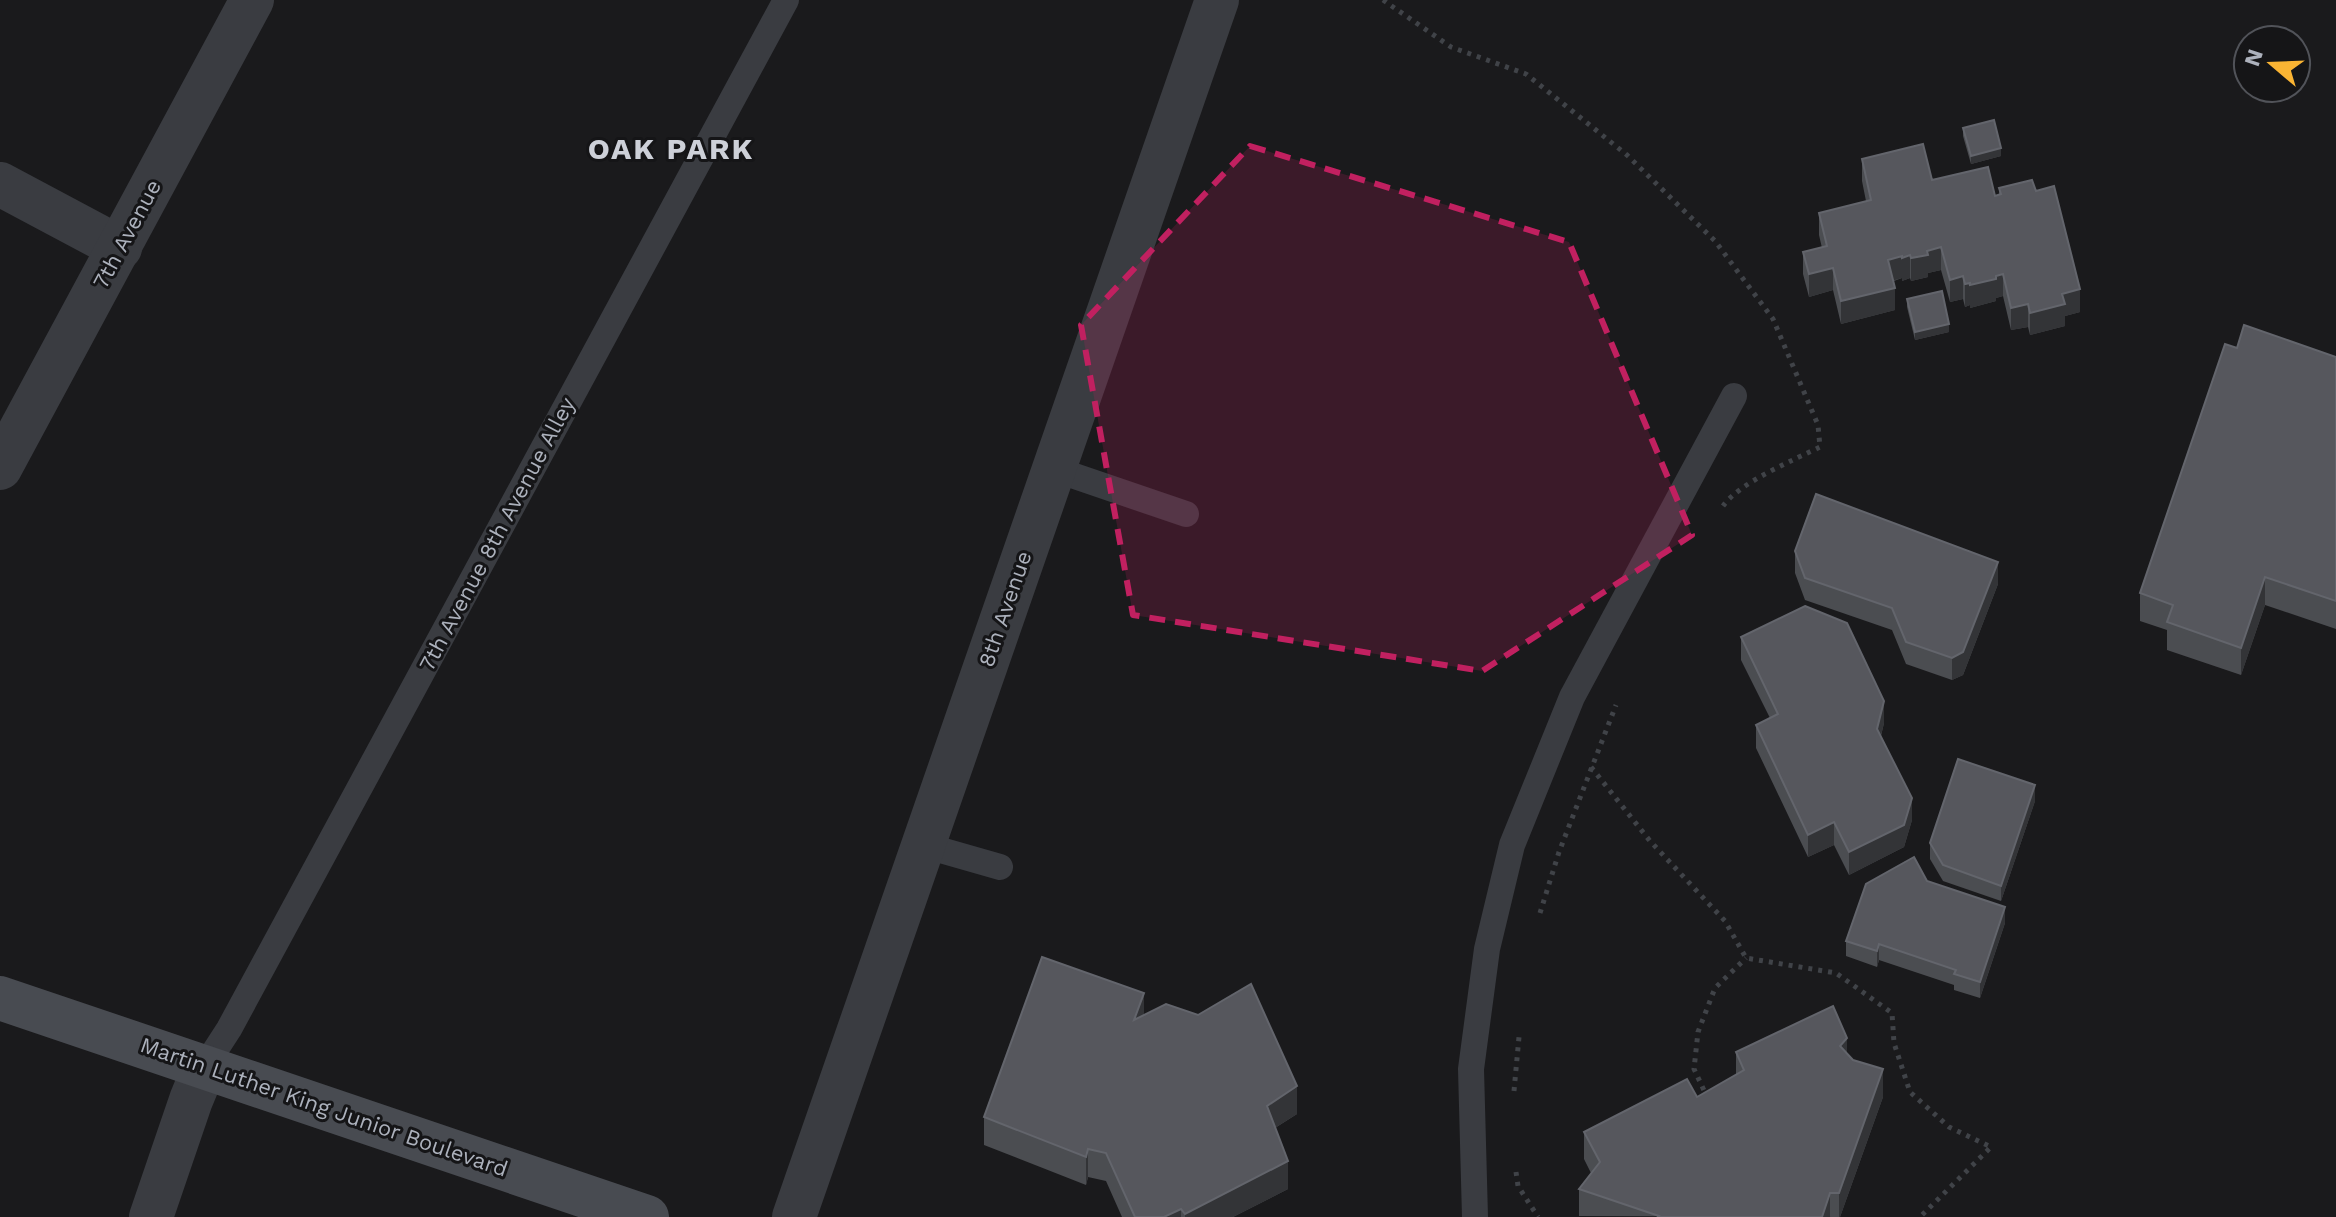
<svg xmlns="http://www.w3.org/2000/svg" width="2336" height="1217" font-family="'Work Sans',sans-serif">
  <style>
    .lines { fill: none; stroke-linecap: round; stroke-linejoin: round }
    .path { stroke: #404348; stroke-width: 5; stroke-dasharray: 4 6; stroke-linecap: butt }
    .lane { stroke: #3a3c41; stroke-width: 26 }
    .street { stroke: #3a3c41; stroke-width: 44 }
    .secondary { stroke: #484b51; stroke-width: 44 }
    .wall { fill: #4b4d51 }
    .shaded-wall { fill: #333437 }
    .building { fill: #56575d; stroke: #63656c; stroke-width: 2 }
    .marked { fill: #c12060; fill-opacity: 0.2; stroke: #c12060; stroke-width: 6; stroke-dasharray: 16 10; stroke-linejoin: round }
    .labels { text-anchor: middle; dominant-baseline: central; stroke-width: 6; stroke-linejoin: round; paint-order: stroke }
    .street-label { font-size: 22px; fill: #acb1bc; stroke: #151517 }
    .district-label { font-size: 30px; font-weight: bold; letter-spacing: 2px; fill: #cdd0d8; stroke: #151517 }
  </style>
  <rect width="100%" height="100%" fill="#1a1a1c"/>
  <g class="lines">
    <g class="path">
      <path d="M 1383,0 L 1451,47 L 1526,74 L 1627,155 L 1715,241 L 1773,319 L 1818,425 L 1820,447 C 1794,460 1740,482 1723,506"/>
      <path d="M 1591,767 L 1650,841 L 1725,921 L 1746,958 L 1836,973 L 1892,1013 L 1894,1043 L 1910,1092 L 1949,1127 L 1991,1147 L 1920,1217"/>
      <path d="M 1540,913 L 1559,852 L 1616,705"/>
      <path d="M 1514,1091 L 1519,1037"/>
      <path d="M 1708,1099 L 1694,1069 L 1698,1032 L 1715,988 L 1746,958"/>
      <path d="M 1516,1172 L 1518,1186 L 1538,1217"/>
    </g>
    <g class="lane">
      <path d="M 1054,469 L 1186,514"/>
      <path d="M 923,845 L 1000,867"/>
      <path d="M 205,1066 L 229,1029 L 786,0"/>
      <path d="M 1475,1217 L 1471,1069 L 1487,949 L 1512,845 L 1572,697 L 1734,396"/>
    </g>
    <g class="street">
      <path d="M 0,184 L 120,248"/>
      <path d="M 0,468 L 252,0"/>
      <path d="M 151,1217 L 191,1100 L 205,1066"/>
      <path d="M 794,1217 L 1217,0"/>
    </g>
    <path class="secondary" d="M 0,998 L 647,1217"/>
  </g>
  <g class="wall">
    <path d="M 1963,128 L 2001,156 L 1971,164 L 1963,136 Z"/>
    <path d="M 1862,159 L 1932,180 L 1995,196 L 1999,195 L 1999,188 L 2036,191 L 2080,312 L 2065,316 L 2065,326 L 2030,335 L 2028,327 L 2011,330 L 2003,296 L 1996,298 L 1996,301 L 1970,308 L 1970,305 L 1965,307 L 1963,299 L 1950,302 L 1941,270 L 1928,273 L 1928,277 L 1911,281 L 1910,278 L 1902,281 L 1902,278 L 1894,281 L 1895,310 L 1841,324 L 1833,290 L 1809,297 L 1803,274 L 1803,252 L 1822,248 L 1819,235 L 1819,213 L 1866,201 L 1862,181 Z"/>
    <path d="M 1907,299 L 1949,332 L 1915,340 L 1907,307 Z"/>
    <path d="M 2237,348 L 2336,357 L 2336,629 L 2265,605 L 2241,675 L 2167,650 L 2167,630 L 2140,621 L 2140,593 Z"/>
    <path d="M 1795,551 L 1998,584 L 1963,675 L 1952,680 L 1906,664 L 1892,630 L 1805,600 L 1795,573 Z"/>
    <path d="M 1741,637 L 1884,723 L 1881,736 L 1912,820 L 1904,847 L 1849,875 L 1834,845 L 1808,857 L 1756,748 L 1756,725 L 1770,718 L 1741,660 Z"/>
    <path d="M 2035,801 L 2001,901 L 1943,881 L 1930,859 L 1930,843 Z"/>
    <path d="M 1927,881 L 2005,923 L 1980,998 L 1954,990 L 1954,985 L 1879,960 L 1877,967 L 1846,956 L 1846,941 Z"/>
    <path d="M 1144,1015 L 1198,1015 L 1297,1114 L 1275,1128 L 1288,1189 L 1233,1217 L 1122,1217 L 1106,1181 L 1088,1177 L 1086,1185 L 984,1145 L 984,1117 Z"/>
    <path d="M 1736,1052 L 1847,1054 L 1883,1097 L 1840,1217 L 1579,1216 L 1579,1189 L 1591,1173 L 1584,1159 L 1584,1132 L 1697,1097 L 1736,1075 Z"/>
  </g>
  <g class="shaded-wall">
    <path d="M 2001,148 L 2001,156 L 1971,164 L 1971,156 Z"/>
    <path d="M 1941,247 L 1941,270 L 1928,273 L 1928,277 L 1911,281 L 1911,258 L 1927,251 Z"/>
    <path d="M 1910,255 L 1910,278 L 1902,281 L 1902,258 Z"/>
    <path d="M 1902,256 L 1902,278 L 1888,282 L 1888,260 Z"/>
    <path d="M 1833,268 L 1833,290 L 1809,297 L 1809,274 Z"/>
    <path d="M 2003,274 L 2003,296 L 1996,298 L 1996,301 L 1970,308 L 1970,285 Z"/>
    <path d="M 1963,276 L 1963,299 L 1950,302 L 1950,280 Z"/>
    <path d="M 1970,283 L 1970,305 L 1965,307 L 1965,284 Z"/>
    <path d="M 1895,288 L 1895,310 L 1841,324 L 1841,301 Z"/>
    <path d="M 2080,289 L 2080,312 L 2065,316 L 2065,326 L 2030,335 L 2030,313 L 2062,294 Z"/>
    <path d="M 2028,304 L 2028,327 L 2011,330 L 2011,308 Z"/>
    <path d="M 1949,324 L 1949,332 L 1915,340 L 1915,332 Z"/>
    <path d="M 1998,562 L 1998,584 L 1963,675 L 1952,680 L 1952,658 Z"/>
    <path d="M 2265,577 L 2265,605 L 2241,675 L 2241,648 Z"/>
    <path d="M 1884,701 L 1884,723 L 1877,751 L 1877,729 Z"/>
    <path d="M 2035,785 L 2035,801 L 2001,901 L 2001,886 Z"/>
    <path d="M 1912,798 L 1912,820 L 1904,847 L 1849,875 L 1849,852 Z"/>
    <path d="M 1834,822 L 1834,845 L 1808,857 L 1808,835 Z"/>
    <path d="M 2005,907 L 2005,923 L 1980,998 L 1980,982 Z"/>
    <path d="M 1879,944 L 1879,960 L 1877,967 L 1877,951 Z"/>
    <path d="M 1144,993 L 1144,1020 L 1134,1020 Z"/>
    <path d="M 1847,1038 L 1847,1066 L 1840,1046 Z"/>
    <path d="M 1883,1069 L 1883,1097 L 1840,1217 L 1839,1217 L 1839,1193 Z"/>
    <path d="M 1297,1086 L 1297,1114 L 1267,1133 L 1267,1106 Z"/>
    <path d="M 1088,1149 L 1088,1177 L 1086,1185 L 1086,1157 Z"/>
    <path d="M 1288,1161 L 1288,1189 L 1233,1217 L 1185,1217 L 1185,1214 Z"/>
    <path d="M 1830,1193 L 1830,1217 L 1822,1217 Z"/>
    <path d="M 1181,1209 L 1181,1217 L 1164,1217 Z"/>
  </g>
  <g class="building">
    <path d="M 1994,120 L 2001,148 L 1971,156 L 1963,128 Z"/>
    <path d="M 1923,144 L 1932,180 L 1988,167 L 1995,196 L 2001,194 L 1999,188 L 2032,180 L 2036,191 L 2054,186 L 2080,289 L 2062,294 L 2065,304 L 2030,313 L 2028,304 L 2011,308 L 2003,274 L 1996,276 L 1996,279 L 1970,285 L 1970,283 L 1965,284 L 1963,276 L 1950,280 L 1941,247 L 1927,251 L 1928,255 L 1911,258 L 1910,255 L 1902,258 L 1902,256 L 1888,260 L 1895,288 L 1841,301 L 1833,268 L 1809,274 L 1803,252 L 1827,246 L 1819,213 L 1871,200 L 1862,159 Z"/>
    <path d="M 1942,291 L 1949,324 L 1915,332 L 1907,299 Z"/>
    <path d="M 2244,325 L 2336,357 L 2336,601 L 2265,577 L 2241,648 L 2167,622 L 2173,605 L 2140,593 L 2225,344 L 2237,348 Z"/>
    <path d="M 1816,494 L 1998,562 L 1963,652 L 1952,658 L 1906,642 L 1892,608 L 1805,578 L 1795,551 Z"/>
    <path d="M 1805,606 L 1847,623 L 1884,701 L 1877,729 L 1912,798 L 1904,825 L 1849,852 L 1834,822 L 1808,835 L 1756,725 L 1778,714 L 1741,637 Z"/>
    <path d="M 1958,759 L 2035,785 L 2001,886 L 1943,865 L 1930,843 Z"/>
    <path d="M 1914,857 L 1927,881 L 2005,907 L 1980,982 L 1954,974 L 1956,970 L 1879,944 L 1877,951 L 1846,941 L 1866,884 Z"/>
    <path d="M 1042,957 L 1144,993 L 1134,1020 L 1166,1004 L 1198,1015 L 1251,984 L 1297,1086 L 1267,1106 L 1288,1161 L 1185,1214 L 1181,1209 L 1164,1217 L 1135,1217 L 1106,1153 L 1088,1149 L 1086,1157 L 984,1117 Z"/>
    <path d="M 1833,1006 L 1847,1038 L 1840,1046 L 1853,1060 L 1883,1069 L 1839,1193 L 1830,1193 L 1822,1217 L 1658,1217 L 1659,1216 L 1579,1189 L 1600,1162 L 1584,1132 L 1687,1079 L 1697,1097 L 1744,1070 L 1736,1052 Z"/>
  </g>
  <path class="marked" d="M 1250,146 L 1569,242 L 1692,535 L 1482,671 L 1133,615 L 1081,325 Z"/>
  <g class="labels">
    <g class="street-label">
      <text transform="translate(127 234) rotate(-62)">7th Avenue</text>
      <text transform="translate(497 534) rotate(-62)">7th Avenue 8th Avenue Alley</text>
      <text transform="translate(1005 609) rotate(-71)">8th Avenue</text>
      <text transform="translate(324 1107) rotate(19)">Martin Luther King Junior Boulevard</text>
    </g>
    <g class="district-label">
      <text x="671" y="148">OAK PARK</text>
    </g>
  </g>
  <g transform="translate(2272 64) rotate(289)"><circle r="38" fill="#151517" stroke="#515359" stroke-width="2"/>
  <path d="M0-6L14 30L0 20L-14 30Z" fill="#fab433"/>
  <text y="-12" font-size="22" font-weight="bold" text-anchor="middle" fill="#acb1bc">N</text>
  </g>
</svg>
